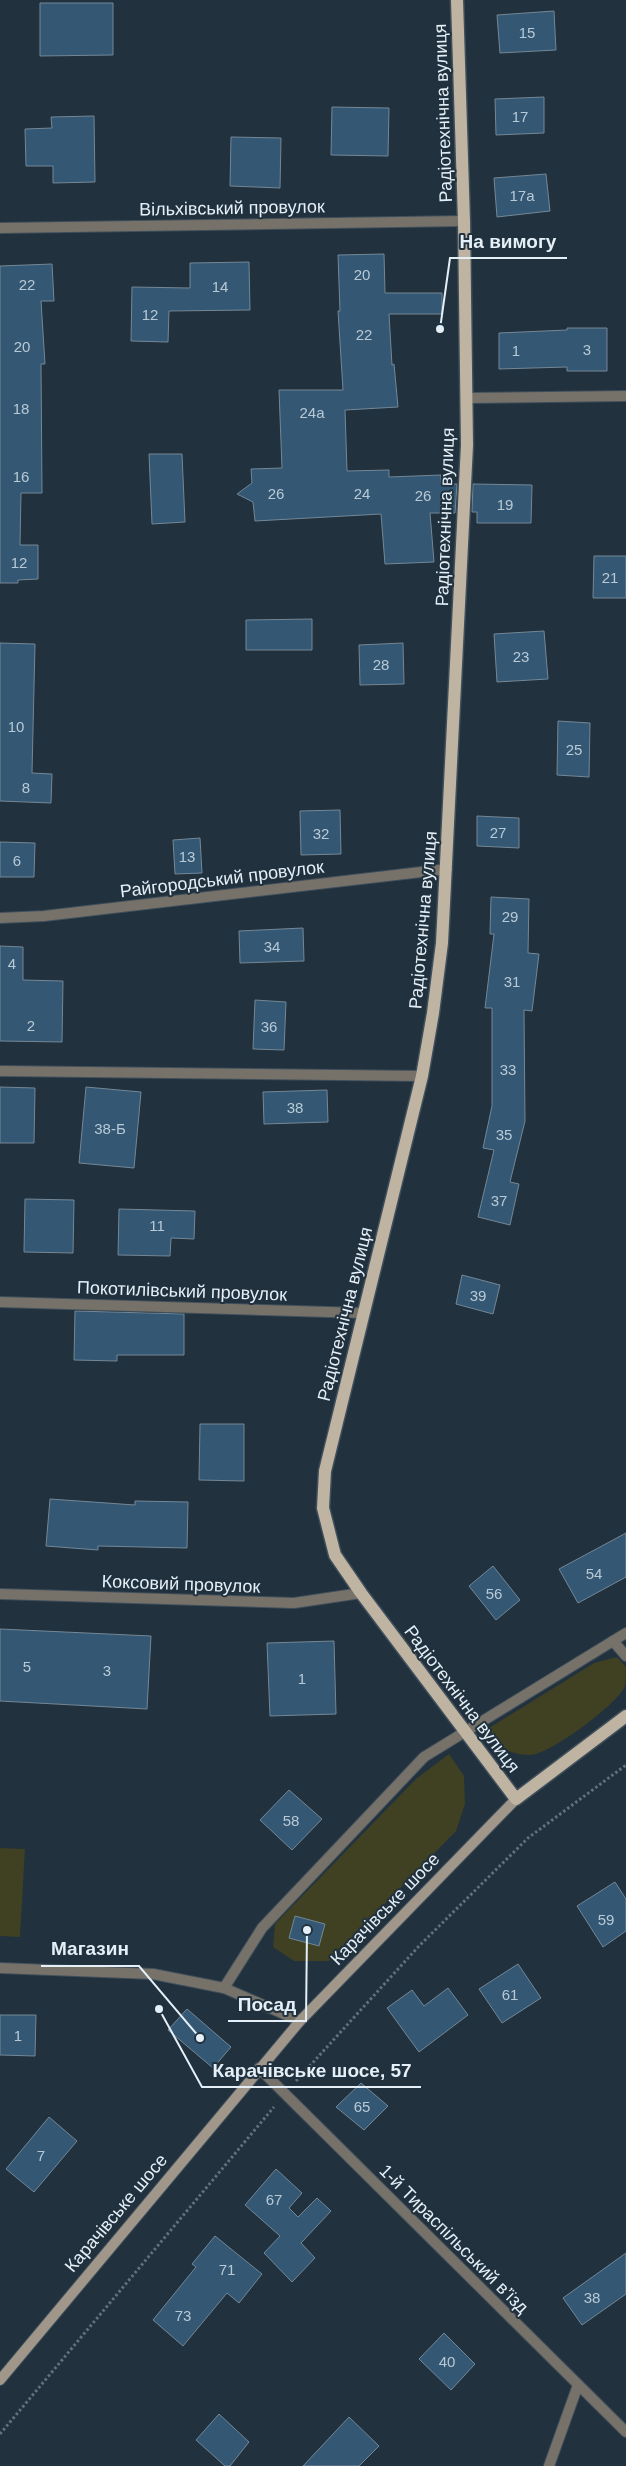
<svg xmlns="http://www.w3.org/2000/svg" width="626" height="2466" font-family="Helvetica,sans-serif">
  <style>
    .green { fill: #3f4122 }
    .building { fill: #345874; stroke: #748796 }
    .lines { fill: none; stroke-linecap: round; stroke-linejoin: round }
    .lane-casing { stroke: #404f5c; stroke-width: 12 }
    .street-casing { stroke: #404f5c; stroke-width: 12 }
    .secondary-casing { stroke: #404f5c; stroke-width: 12 }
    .primary-casing { stroke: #404f5c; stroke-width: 15 }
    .path { stroke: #63717d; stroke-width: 3; stroke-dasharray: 2.5 2.5; stroke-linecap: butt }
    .lane { stroke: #777269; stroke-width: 10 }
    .street { stroke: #777269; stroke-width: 10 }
    .secondary { stroke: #a0978a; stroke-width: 10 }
    .primary { stroke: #bfb4a2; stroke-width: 12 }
    .labels { text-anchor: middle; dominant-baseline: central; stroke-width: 4; stroke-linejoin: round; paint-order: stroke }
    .number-label { font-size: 15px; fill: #b8c9d6 }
    .street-label { font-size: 18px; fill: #e4eff7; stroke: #21313e }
    .leader { fill: none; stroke: #e4eff7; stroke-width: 2 }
    .callout-dot { fill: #e4eff7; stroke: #21313e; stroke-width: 2 }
    .callout-label { font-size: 19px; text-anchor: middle; font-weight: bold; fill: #e4eff7; stroke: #21313e; stroke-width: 4; stroke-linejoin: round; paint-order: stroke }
  </style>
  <rect width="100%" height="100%" fill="#21313e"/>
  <g class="green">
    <path d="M 617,1657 L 626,1667 C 626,1673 626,1681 625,1686 C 618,1704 549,1755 530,1755 C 508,1755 498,1745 484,1731 L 594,1663 Z"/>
    <path d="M 449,1754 L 464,1776 L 465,1804 L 456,1831 L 329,1961 L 294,1961 L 273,1947 L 275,1924 L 416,1779 Z"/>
    <path d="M 0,1848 L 25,1849 L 20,1937 L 0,1936 Z"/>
  </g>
  <g class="building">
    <path d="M 40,3 L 113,3 L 113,55 L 40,56 Z"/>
    <path d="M 554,11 L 556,50 L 500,53 L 497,15 Z"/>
    <path d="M 544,97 L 544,133 L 496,135 L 495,99 Z"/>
    <path d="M 332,107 L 389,108 L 388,156 L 331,155 Z"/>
    <path d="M 94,116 L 95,182 L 53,183 L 53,166 L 26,166 L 25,129 L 52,128 L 51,117 Z"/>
    <path d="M 231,137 L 281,138 L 280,188 L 230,186 Z"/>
    <path d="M 546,174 L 550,211 L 497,217 L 494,178 Z"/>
    <path d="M 384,254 L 385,293 L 442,293 L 442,314 L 389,314 L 392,365 L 394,364 L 398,407 L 345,410 L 347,471 L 389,470 L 389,477 L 441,475 L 441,484 L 457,484 L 455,513 L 430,513 L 434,562 L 385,564 L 381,514 L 255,521 L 253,502 L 237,494 L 252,483 L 251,469 L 282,468 L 279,390 L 343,390 L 338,311 L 340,311 L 338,255 Z"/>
    <path d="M 249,262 L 250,310 L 169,311 L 168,342 L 131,341 L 132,287 L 190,288 L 190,263 Z"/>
    <path d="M 52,264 L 54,301 L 41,301 L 45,364 L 41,364 L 42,493 L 21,493 L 20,545 L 38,545 L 38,579 L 18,580 L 18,583 L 0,583 L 0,266 Z"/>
    <path d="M 567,328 L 607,328 L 607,371 L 567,371 L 567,367 L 499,369 L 499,333 L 567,330 Z"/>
    <path d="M 149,454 L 182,454 L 185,522 L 152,524 Z"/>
    <path d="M 473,484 L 532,485 L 531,523 L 477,523 L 477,512 L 472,512 Z"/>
    <path d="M 594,556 L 626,556 L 626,598 L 593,598 Z"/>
    <path d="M 312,619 L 312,650 L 246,650 L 246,620 Z"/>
    <path d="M 544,631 L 548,679 L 497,682 L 494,634 Z"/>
    <path d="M 0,643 L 35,644 L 32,773 L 52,774 L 51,803 L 0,801 Z"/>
    <path d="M 403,643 L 404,684 L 360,685 L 359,645 Z"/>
    <path d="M 558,721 L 590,723 L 589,777 L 557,775 Z"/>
    <path d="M 340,810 L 341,854 L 301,855 L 300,811 Z"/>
    <path d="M 477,816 L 519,818 L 519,848 L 477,846 Z"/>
    <path d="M 200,838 L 202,873 L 175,874 L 173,840 Z"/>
    <path d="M 0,842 L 35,843 L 34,877 L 0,877 Z"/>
    <path d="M 491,897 L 529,899 L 528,953 L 539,954 L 532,1011 L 524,1010 L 525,1121 L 510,1182 L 519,1184 L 510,1225 L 478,1217 L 494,1150 L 483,1148 L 492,1106 L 492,1008 L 485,1008 L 494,934 L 490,934 Z"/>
    <path d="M 303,928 L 304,961 L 240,963 L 239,931 Z"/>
    <path d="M 0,946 L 23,947 L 23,980 L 63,981 L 62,1042 L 0,1041 Z"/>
    <path d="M 255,1000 L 286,1002 L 284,1050 L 253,1049 Z"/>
    <path d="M 0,1087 L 35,1088 L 34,1143 L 0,1143 Z"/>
    <path d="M 86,1087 L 141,1092 L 134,1168 L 79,1163 Z"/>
    <path d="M 327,1090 L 328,1122 L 264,1124 L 263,1092 Z"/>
    <path d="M 25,1199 L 74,1200 L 73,1253 L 24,1252 Z"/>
    <path d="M 119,1209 L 195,1211 L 194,1239 L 171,1238 L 170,1256 L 118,1255 Z"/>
    <path d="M 462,1275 L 500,1285 L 493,1314 L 456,1304 Z"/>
    <path d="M 75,1311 L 184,1314 L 184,1355 L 117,1355 L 117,1361 L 74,1360 Z"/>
    <path d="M 200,1424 L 244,1424 L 244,1481 L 199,1480 Z"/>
    <path d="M 50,1499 L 135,1505 L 135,1501 L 188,1502 L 187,1548 L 98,1546 L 98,1550 L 46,1546 Z"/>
    <path d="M 626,1533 L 626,1577 L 578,1603 L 559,1569 Z"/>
    <path d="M 493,1566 L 520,1600 L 496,1620 L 469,1586 Z"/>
    <path d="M 0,1629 L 151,1636 L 147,1709 L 0,1701 Z"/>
    <path d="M 334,1641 L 336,1714 L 270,1716 L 267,1643 Z"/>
    <path d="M 289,1790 L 322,1819 L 292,1850 L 260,1820 Z"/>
    <path d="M 615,1882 L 626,1899 L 626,1931 L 603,1947 L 577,1906 Z"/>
    <path d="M 295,1916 L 325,1924 L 319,1946 L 289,1938 Z"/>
    <path d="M 518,1964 L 541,1998 L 502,2023 L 479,1989 Z"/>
    <path d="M 448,1988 L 468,2015 L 419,2052 L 387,2008 L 412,1990 L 424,2006 Z"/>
    <path d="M 187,2009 L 231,2047 L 213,2068 L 168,2030 Z"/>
    <path d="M 0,2015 L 36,2015 L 35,2056 L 0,2055 Z"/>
    <path d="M 361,2083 L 388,2106 L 364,2130 L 336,2107 Z"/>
    <path d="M 49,2117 L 77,2141 L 34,2192 L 6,2169 Z"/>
    <path d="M 276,2169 L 302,2193 L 289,2208 L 298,2217 L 317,2198 L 331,2211 L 301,2243 L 315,2258 L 292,2282 L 264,2253 L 280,2236 L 245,2205 Z"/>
    <path d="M 215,2236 L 262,2274 L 239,2303 L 227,2293 L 183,2346 L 153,2320 L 196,2267 L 192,2264 Z"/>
    <path d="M 626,2253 L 626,2294 L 582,2325 L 563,2298 Z"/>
    <path d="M 444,2333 L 475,2364 L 451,2390 L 419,2359 Z"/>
    <path d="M 219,2414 L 249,2442 L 230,2466 L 225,2466 L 196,2440 Z"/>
    <path d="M 349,2417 L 379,2446 L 359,2466 L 303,2466 Z"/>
  </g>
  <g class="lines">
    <g class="lane-casing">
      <g id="lane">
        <path d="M 613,1641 L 626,1656"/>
        <path d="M 224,1988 L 262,1928 L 424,1757 L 626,1633"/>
      </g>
    </g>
    <g class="street-casing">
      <g id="street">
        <path d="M 0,228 L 464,221"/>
        <path d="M 466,398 L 626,396"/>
        <path d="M 0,918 L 44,916 L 447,869"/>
        <path d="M 0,1071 L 422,1076"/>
        <path d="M 0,1302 L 362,1313"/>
        <path d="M 0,1594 L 294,1603 L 361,1593"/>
        <path d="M 0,1968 L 153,1974 L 224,1988 L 300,2021"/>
        <path d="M 259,2068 L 626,2432"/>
        <path d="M 549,2466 L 578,2385"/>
      </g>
    </g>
    <g class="secondary-casing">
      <path id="secondary" d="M 0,2380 L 300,2021 L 516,1799"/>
    </g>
    <g class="primary-casing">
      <path id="primary" d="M 457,0 L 464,221 L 467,445 L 442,943 L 433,1013 L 422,1076 L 325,1471 L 323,1508 L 335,1555 L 361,1593 L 516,1799 L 626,1716"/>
    </g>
    <g class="path">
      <path d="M 296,2081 L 419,1946 L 528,1838 L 626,1765"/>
      <path d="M 0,2434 L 274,2107"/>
    </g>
    <use href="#lane" class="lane"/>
    <use href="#street" class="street"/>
    <use href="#secondary" class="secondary"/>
    <use href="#primary" class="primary"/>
  </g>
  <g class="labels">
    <g class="number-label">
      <text x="527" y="32">15</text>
      <text x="520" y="116">17</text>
      <text x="522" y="195">17а</text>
      <text x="362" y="274">20</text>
      <text x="27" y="284">22</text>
      <text x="220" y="286">14</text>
      <text x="150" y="314">12</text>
      <text x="364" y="334">22</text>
      <text x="22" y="346">20</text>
      <text x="587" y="349">3</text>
      <text x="516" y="350">1</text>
      <text x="21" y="408">18</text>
      <text x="312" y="412">24а</text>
      <text x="21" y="476">16</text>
      <text x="276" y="493">26</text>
      <text x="362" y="493">24</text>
      <text x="423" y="495">26</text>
      <text x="505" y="504">19</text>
      <text x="19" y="562">12</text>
      <text x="610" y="577">21</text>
      <text x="521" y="656">23</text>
      <text x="381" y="664">28</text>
      <text x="16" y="726">10</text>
      <text x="574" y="749">25</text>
      <text x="26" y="787">8</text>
      <text x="498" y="832">27</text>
      <text x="321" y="833">32</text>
      <text x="187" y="856">13</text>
      <text x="17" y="860">6</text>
      <text x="510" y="916">29</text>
      <text x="272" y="946">34</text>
      <text x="12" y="963">4</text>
      <text x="512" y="981">31</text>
      <text x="31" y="1025">2</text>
      <text x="269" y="1026">36</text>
      <text x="508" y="1069">33</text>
      <text x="295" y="1107">38</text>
      <text x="110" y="1128">38-Б</text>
      <text x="504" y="1134">35</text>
      <text x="499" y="1200">37</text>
      <text x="157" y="1225">11</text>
      <text x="478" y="1295">39</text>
      <text x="594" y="1573">54</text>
      <text x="494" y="1593">56</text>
      <text x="27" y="1666">5</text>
      <text x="107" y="1670">3</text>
      <text x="302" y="1678">1</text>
      <text x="291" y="1820">58</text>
      <text x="606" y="1919">59</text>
      <text x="510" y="1994">61</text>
      <text x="18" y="2035">1</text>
      <text x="362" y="2106">65</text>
      <text x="41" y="2155">7</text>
      <text x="274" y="2199">67</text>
      <text x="227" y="2269">71</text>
      <text x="592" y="2297">38</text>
      <text x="183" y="2315">73</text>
      <text x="447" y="2361">40</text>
    </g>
    <g class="street-label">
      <text transform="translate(443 113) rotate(-92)">Радіотехнічна вулиця</text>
      <text transform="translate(232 208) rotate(-1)">Вільхівський провулок</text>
      <text transform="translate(445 517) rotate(-88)">Радіотехнічна вулиця</text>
      <text transform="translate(222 879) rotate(-7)">Райгородський провулок</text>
      <text transform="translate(423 920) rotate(-85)">Радіотехнічна вулиця</text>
      <text transform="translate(182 1291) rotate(2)">Покотилівський провулок</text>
      <text transform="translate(345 1314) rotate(-76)">Радіотехнічна вулиця</text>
      <text transform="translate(181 1584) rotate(2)">Коксовий провулок</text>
      <text transform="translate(462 1699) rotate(53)">Радіотехнічна вулиця</text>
      <text transform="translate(385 1909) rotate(-46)">Карачівське шосе</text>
      <text transform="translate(116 2213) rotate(-50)">Карачівське шосе</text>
      <text transform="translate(454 2239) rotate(45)">1-й Тираспільський в’їзд</text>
    </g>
  </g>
  <path class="leader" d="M440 329L450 258H567M200 2038L139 1966H41M307 1930L306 2021H228M159 2009L202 2087H421"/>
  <g class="callout-dot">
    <circle cx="440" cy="329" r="5"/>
    <circle cx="200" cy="2038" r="5"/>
    <circle cx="307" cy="1930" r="5"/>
    <circle cx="159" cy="2009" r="5"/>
  </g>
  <g class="callout-label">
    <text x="508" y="248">На вимогу</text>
    <text x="90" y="1955">Магазин</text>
    <text x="267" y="2011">Посад</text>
    <text x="312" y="2077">Карачівське шосе, 57</text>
  </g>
</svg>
